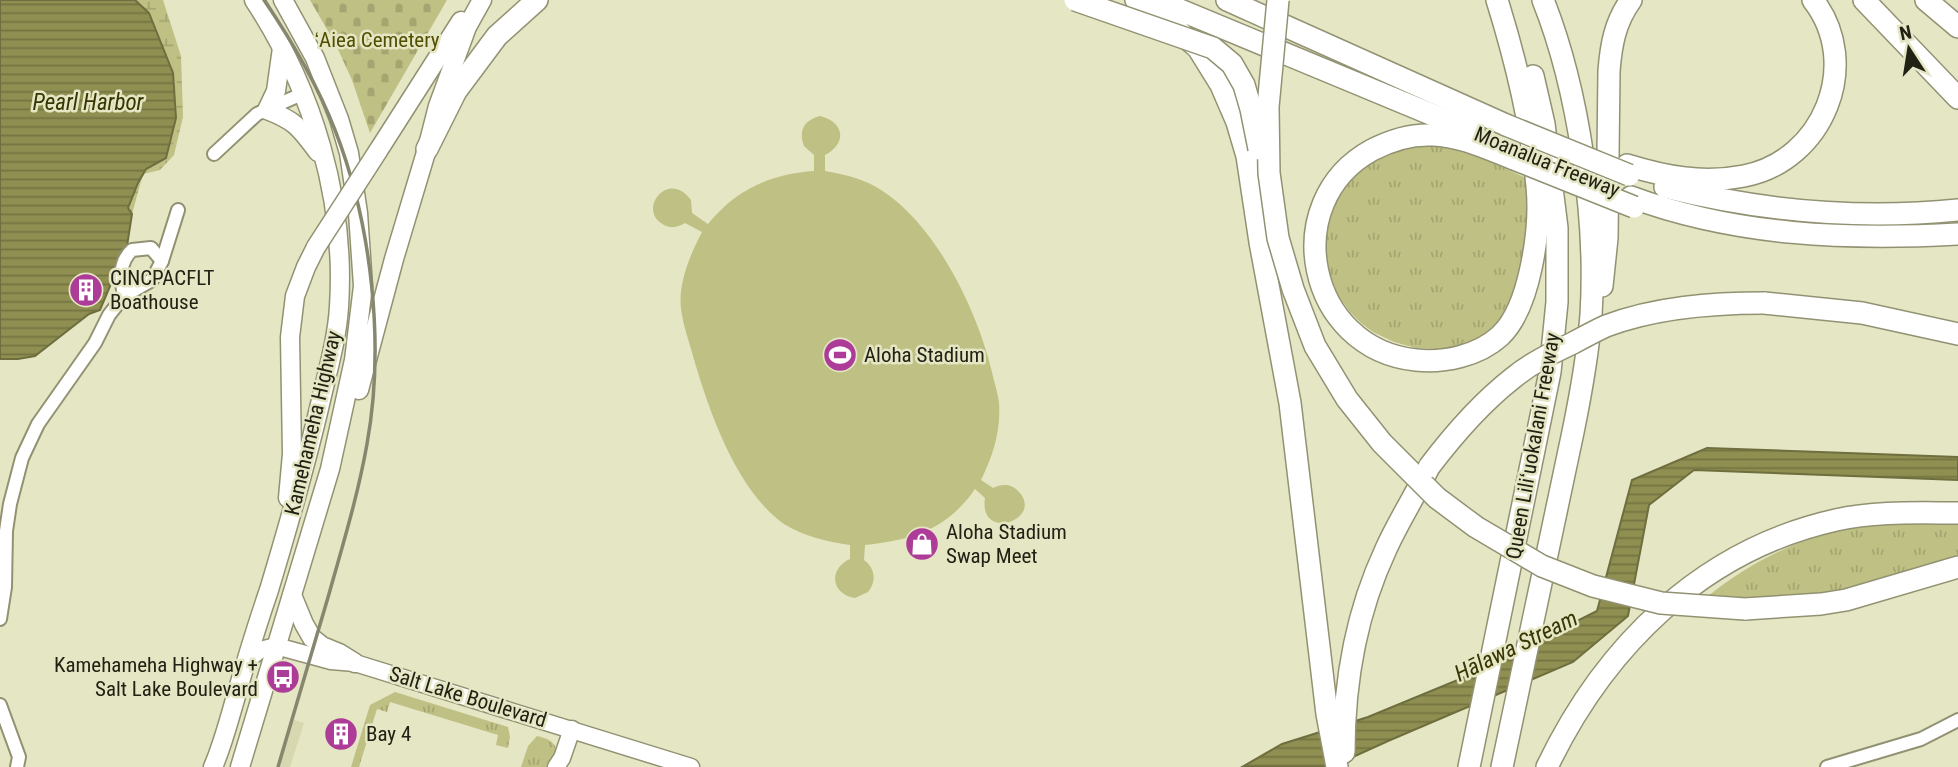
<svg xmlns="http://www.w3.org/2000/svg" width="1958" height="767" font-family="'Roboto Condensed',sans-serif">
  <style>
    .built { fill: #d7d8b0 }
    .grass { fill: url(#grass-tufts) }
    .wetland { fill: url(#wetland-marsh) }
    .cemetery { fill: url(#cemetery-stones) }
    .park { fill: #bfc083 }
    .water { fill: url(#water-rules); stroke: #6e6e3f; stroke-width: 2 }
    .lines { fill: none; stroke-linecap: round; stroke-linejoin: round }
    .minor-casing { stroke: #929273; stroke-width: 16 }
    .secondary-casing { stroke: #929273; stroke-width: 19 }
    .primary-casing { stroke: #929273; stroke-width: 21 }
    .motorway-casing { stroke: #929273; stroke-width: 24 }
    .minor { stroke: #fff; stroke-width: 12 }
    .secondary { stroke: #fff; stroke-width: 16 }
    .primary { stroke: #fff; stroke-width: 18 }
    .motorway { stroke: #fff; stroke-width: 21 }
    .rail { stroke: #878770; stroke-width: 3.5 }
    .primary-bridge-casing { stroke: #929273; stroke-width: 21; stroke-linecap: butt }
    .motorway-bridge-casing { stroke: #929273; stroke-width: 24; stroke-linecap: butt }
    .primary-bridge { stroke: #fff; stroke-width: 18 }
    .motorway-bridge { stroke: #fff; stroke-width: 21 }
    .labels { text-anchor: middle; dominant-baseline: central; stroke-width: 5; stroke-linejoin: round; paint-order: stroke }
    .park-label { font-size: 21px; fill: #514f00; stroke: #e5e6c4 }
    .street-label { font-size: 21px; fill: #212114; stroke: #e5e6c4 }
    .poi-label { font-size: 21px; fill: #212114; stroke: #e5e6c4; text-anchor: start }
    .water-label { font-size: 23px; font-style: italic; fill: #373602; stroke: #e5e6c4 }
  </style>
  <defs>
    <pattern id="grass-tufts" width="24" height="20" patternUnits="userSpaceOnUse" patternTransform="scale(1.75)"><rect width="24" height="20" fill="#bfc083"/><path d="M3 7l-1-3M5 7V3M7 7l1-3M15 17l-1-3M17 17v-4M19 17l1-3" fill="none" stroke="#a4a570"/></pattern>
    <pattern id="wetland-marsh" width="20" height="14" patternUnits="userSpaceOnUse" patternTransform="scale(1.75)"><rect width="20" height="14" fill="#bfc083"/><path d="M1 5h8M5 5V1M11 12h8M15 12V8" fill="none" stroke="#a4a570"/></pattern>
    <pattern id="cemetery-stones" width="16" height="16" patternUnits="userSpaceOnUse" patternTransform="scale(1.75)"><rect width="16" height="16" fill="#bfc083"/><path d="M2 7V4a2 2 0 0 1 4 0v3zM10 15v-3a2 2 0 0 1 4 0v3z" fill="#a4a570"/></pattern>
    <pattern id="water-rules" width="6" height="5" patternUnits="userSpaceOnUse" patternTransform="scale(1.75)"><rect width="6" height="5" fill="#8f8f51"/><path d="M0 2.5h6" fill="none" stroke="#747442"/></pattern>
  </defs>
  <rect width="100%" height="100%" fill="#e5e6c4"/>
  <path class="built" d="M 291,719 L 304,723 L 290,767 L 277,767 Z"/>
  <g class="grass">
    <path d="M 1419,144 C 1463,148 1495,163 1534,182 L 1534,250 L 1501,322 L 1481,338 L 1459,347 L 1437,349 L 1416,348 L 1394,342 L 1373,332 L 1361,323 L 1349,311 L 1338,295 L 1329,272 L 1326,256 L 1326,223 L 1342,184 L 1385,153 Z"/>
    <path d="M 1958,522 L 1958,558 L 1849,592 L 1767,601 L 1707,597 C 1758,555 1822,527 1888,523 C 1911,522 1935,522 1958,522 Z"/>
    <path d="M 395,692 L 508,727 L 510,737 L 508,748 L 496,745 L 498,735 L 390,702 L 387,712 L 377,709 L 359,767 L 351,767 L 370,705 Z"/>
    <path d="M 537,736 C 549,739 554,741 558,753 L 550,767 L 521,767 L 528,746 Z"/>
  </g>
  <path class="wetland" d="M 119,0 L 163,0 L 181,56 L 183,117 L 174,155 L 160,170 L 143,174 L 132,214 L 124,219 Z"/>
  <path class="cemetery" d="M 310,0 L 447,0 L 370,133 L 352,80 L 336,45 Z"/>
  <path class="park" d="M 820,116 C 845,122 847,144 825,155 L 825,171 C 842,174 861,178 876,187 C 934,220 977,309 992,372 C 994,382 998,393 999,403 C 1001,431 993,456 981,480 L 993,488 C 1001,484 1011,483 1018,491 C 1046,519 978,543 985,498 L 975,489 C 947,530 911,540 865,545 L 864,560 C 875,568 877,581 868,592 L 855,598 C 831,594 828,569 850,559 L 850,545 C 829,542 803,536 784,524 C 736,490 709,411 693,356 C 689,341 683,325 681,309 C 678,283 690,255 702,232 L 685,223 C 678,227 672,229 664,225 C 636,211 668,168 691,200 L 692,213 L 708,224 C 736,190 770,174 814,171 L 814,155 L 804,146 C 798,131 804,120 820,116 Z"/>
  <g class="water">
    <path d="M 0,0 L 135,0 L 149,13 L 173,73 L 176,118 L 166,158 L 146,169 L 138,183 L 128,208 L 132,214 L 127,246 L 100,310 L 89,314 L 35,356 L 18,359 L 0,359 Z"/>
    <path d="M 1707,448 L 1958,457 L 1958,480 L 1694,470 L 1649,505 L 1628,616 L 1573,662 L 1388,741 L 1331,767 L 1242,767 L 1282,744 L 1368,717 L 1465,677 L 1597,611 L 1632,480 Z"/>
  </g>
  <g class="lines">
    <g class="minor-casing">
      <g id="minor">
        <path d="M 214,154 L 257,114 L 304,93"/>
        <path d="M 124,296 C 121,279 118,263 132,250 L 151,248 L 162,261"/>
        <path d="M 0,619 L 5,587 L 6,531 L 10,504 L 22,458 L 38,424 L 95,343 L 109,315 L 124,296 L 152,280 L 162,261 L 178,210"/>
        <path d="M 0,705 L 19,757 L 17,767"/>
        <path d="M 1827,767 L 1921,739 L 1958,720"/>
      </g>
    </g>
    <g class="secondary-casing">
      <g id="secondary">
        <path d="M 246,661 L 260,650 L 276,646 L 331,661 L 355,663 L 691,767"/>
        <path d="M 556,767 L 562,758 L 572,729"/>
      </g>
    </g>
    <g class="primary-casing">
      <g id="primary">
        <path d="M 282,48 L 276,91 L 267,110 C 296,121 300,128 318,152"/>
        <path d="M 378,151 L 461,21"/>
        <path d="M 359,390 L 394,259 L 427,149 L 438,106 L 467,27 L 482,0"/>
        <path d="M 288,498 L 292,454 L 290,337 L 295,296 L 306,267 L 316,247"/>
        <path d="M 292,595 L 304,624 L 312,638 L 322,646 L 339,653 L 355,663"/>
        <path d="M 213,767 C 223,744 229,720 236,696 C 246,661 257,625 269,590 C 288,527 306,464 321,400 C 328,369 337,339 339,307 C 346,199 313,90 254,0"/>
        <path d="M 240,767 L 330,469 L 354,360 L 363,286 L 358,213 L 349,153 L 339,119 L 315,58 L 283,0"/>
      </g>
    </g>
    <g class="motorway-casing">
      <g id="motorway">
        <path d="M 1136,0 L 1155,11 L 1198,48 L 1221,85 L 1237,122 L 1247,156 L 1260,242 L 1290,403 L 1327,714 L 1337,767"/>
        <path d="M 1156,0 L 1474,132"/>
        <path d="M 1227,0 L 1506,125"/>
        <path d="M 1497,0 C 1516,61 1531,122 1537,186 C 1541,226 1531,307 1500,336 C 1478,356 1444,363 1416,360 C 1307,349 1277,202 1372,150 C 1391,140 1412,134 1433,135 C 1461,136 1488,149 1514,159"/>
        <path d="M 1864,0 L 1958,98"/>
        <path d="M 1926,0 L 1958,27"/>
        <path d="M 427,149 L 456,91 L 497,36 L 537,0"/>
        <path d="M 1627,165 C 1666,177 1703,184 1744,176 C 1823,161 1863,64 1813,0"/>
        <path d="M 1665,187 C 1761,211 1859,220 1958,210"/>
        <path d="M 1631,197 C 1736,236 1847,240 1958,234"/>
        <path d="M 1602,286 L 1607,238 L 1609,71 C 1611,45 1615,22 1631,0"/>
        <path d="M 1764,303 L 1862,313 L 1958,334"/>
        <path d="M 1745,609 L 1821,604 L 1846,600 L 1958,567"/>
        <path d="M 1344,752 C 1344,683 1356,613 1386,549 C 1398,522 1415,496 1428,469"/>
        <path d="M 1469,767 L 1550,372 L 1557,302 L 1557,228 L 1544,124 L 1533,76"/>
        <path d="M 1502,767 L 1573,432 C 1581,393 1588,354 1591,315 C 1597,219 1579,90 1543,0"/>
        <path d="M 1547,767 C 1605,646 1702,550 1836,520 C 1876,511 1917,513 1958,513"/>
      </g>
    </g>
    <use href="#minor" class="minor"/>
    <use href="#secondary" class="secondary"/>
    <use href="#primary" class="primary"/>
    <use href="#motorway" class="motorway"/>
    <path class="rail" d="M 264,0 C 292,41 317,84 335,130 C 372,225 385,345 367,444 C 358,495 343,544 329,594 C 312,651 295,709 278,767"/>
    <g class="primary-bridge-casing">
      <path id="primary-bridge" d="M 316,247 L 378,151"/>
    </g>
    <g class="motorway-bridge-casing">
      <g id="motorway-bridge">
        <path d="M 1075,0 L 1213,48 L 1232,64 L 1244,85 L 1251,109 L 1259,149"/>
        <path d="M 1278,0 L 1268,107 L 1269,173 L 1278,238 L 1293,289 L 1315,346 L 1347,399 L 1382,443 L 1437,498 L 1476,527 L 1542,566 L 1593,586 L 1661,603 L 1745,609"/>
        <path d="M 1506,125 L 1629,175"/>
        <path d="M 1514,159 L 1634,207"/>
        <path d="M 1429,467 C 1454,434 1481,403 1513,378 C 1531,363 1552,353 1573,343 C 1584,337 1595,331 1606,326 C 1656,307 1712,303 1764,303"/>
      </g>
    </g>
    <use href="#primary-bridge" class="primary-bridge"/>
    <use href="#motorway-bridge" class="motorway-bridge"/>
  </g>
  <defs>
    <g id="building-disc" transform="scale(1.75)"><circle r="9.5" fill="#ad3c98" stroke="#e5e6c4"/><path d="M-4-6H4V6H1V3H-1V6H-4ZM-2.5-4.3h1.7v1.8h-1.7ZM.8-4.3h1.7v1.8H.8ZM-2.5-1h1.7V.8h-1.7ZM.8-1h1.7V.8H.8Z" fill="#fff"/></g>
    <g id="stadium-disc" transform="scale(1.75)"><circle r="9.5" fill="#ad3c98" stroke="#e5e6c4"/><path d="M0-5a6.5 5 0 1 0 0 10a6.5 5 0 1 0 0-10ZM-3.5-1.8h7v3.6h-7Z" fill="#fff"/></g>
    <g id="shop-disc" transform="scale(1.75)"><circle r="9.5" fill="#ad3c98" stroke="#e5e6c4"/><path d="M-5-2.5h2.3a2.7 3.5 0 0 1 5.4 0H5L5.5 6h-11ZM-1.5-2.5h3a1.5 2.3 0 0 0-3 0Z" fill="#fff"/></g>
    <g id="bus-disc" transform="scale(1.75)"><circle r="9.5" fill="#ad3c98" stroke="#e5e6c4"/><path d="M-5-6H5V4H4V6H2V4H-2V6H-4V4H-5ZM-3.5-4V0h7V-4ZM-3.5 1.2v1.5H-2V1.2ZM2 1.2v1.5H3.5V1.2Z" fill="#fff"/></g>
  </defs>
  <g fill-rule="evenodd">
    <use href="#building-disc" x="86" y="290"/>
    <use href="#stadium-disc" x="840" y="355"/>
    <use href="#shop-disc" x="922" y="544"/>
    <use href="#bus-disc" x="283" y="677"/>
    <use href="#building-disc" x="341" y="734"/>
  </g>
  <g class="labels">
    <g class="park-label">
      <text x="377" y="40">ʻAiea Cemetery</text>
    </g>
    <g class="street-label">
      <text transform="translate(1547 162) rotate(22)">Moanalua Freeway</text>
      <text transform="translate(313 423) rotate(-77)">Kamehameha Highway</text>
      <text transform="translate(1533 446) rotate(-80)">Queen Liliʻuokalani Freeway</text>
      <text transform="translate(468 697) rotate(17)">Salt Lake Boulevard</text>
    </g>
    <g class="poi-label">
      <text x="110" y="278">CINCPACFLT<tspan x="110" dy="24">Boathouse</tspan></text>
      <text x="864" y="355">Aloha Stadium</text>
      <text x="946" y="532">Aloha Stadium<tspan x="946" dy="24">Swap Meet</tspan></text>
      <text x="258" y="665" text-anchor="end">Kamehameha Highway +<tspan x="258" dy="24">Salt Lake Boulevard</tspan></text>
      <text x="366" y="734">Bay 4</text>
    </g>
    <g class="water-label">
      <text x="88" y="102">Pearl Harbor</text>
      <text transform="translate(1516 646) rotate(-26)">Hālawa Stream</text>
    </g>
  </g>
  <g transform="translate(1909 49) rotate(348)" stroke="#e5e6c4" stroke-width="5" paint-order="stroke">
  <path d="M0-5L12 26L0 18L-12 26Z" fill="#212114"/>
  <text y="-10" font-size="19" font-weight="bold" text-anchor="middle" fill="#212114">N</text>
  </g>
</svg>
